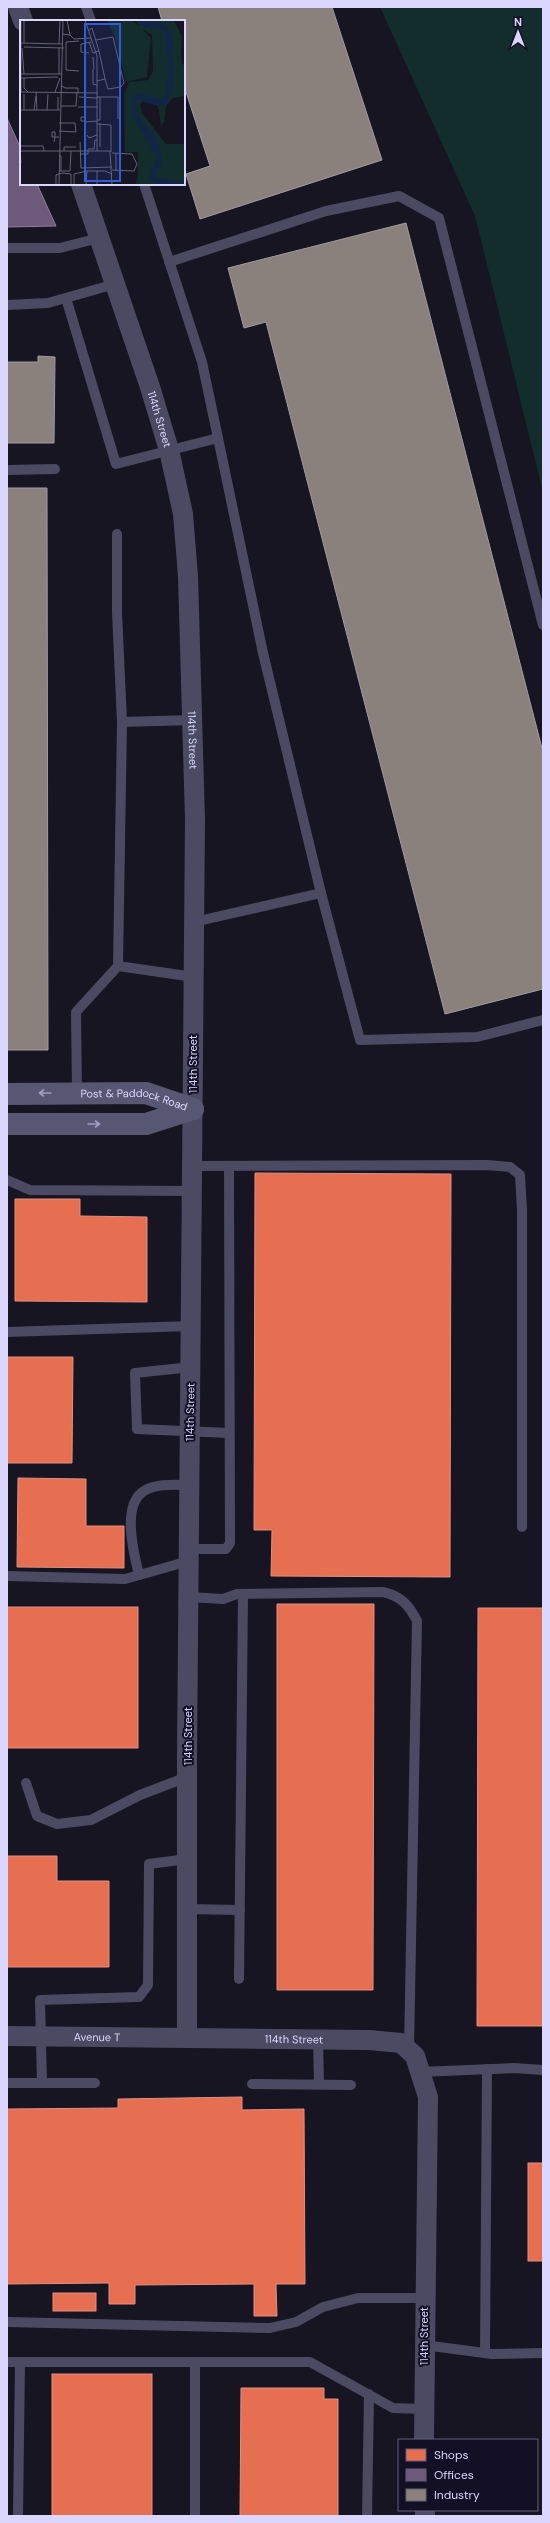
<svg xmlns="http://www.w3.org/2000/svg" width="550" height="2523" font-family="'DM Sans',sans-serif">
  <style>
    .green { fill: #132c2c }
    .shops { fill: #e76f51; stroke: #e38e85 }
    .offices { fill: #6d597a; stroke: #8e7ea2 }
    .industry { fill: #8a817c; stroke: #a29aa3 }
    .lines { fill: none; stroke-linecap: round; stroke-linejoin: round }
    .lane { stroke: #4b4a62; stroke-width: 10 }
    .street { stroke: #4b4a62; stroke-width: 20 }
    .secondary { stroke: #575774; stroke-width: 22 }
    .oneway { stroke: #9f9dc0 }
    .labels { text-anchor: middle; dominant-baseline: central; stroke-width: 4; stroke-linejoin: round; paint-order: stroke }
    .street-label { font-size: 11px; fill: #dad6fe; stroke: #131026 }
    .inset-road { fill: none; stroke: #646279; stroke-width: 1 }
    .view { fill: #305cdc; fill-opacity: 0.15; stroke: #305cdc; stroke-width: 2 }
    .inset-edge { fill: none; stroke: #dad6fe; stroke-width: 2 }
  </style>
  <rect width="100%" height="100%" fill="#161521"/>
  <path class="green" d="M 380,7 L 543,7 L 543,492 L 475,216 Z"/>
  <g class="shops">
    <path d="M 255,1173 L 451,1174 L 450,1577 L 271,1576 L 272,1530 L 254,1530 Z"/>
    <path d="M 15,1199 L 80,1199 L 80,1216 L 147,1217 L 147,1302 L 15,1301 Z"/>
    <path d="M 7,1357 L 73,1357 L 72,1463 L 7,1463 Z"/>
    <path d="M 18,1478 L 86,1479 L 86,1526 L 124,1526 L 124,1568 L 17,1567 Z"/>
    <path d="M 277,1604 L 374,1604 L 373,1990 L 277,1990 Z"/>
    <rect x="7" y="1607" width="131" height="141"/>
    <path d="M 478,1608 L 543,1608 L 543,2026 L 477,2026 Z"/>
    <path d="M 7,1856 L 57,1856 L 57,1881 L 109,1881 L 109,1967 L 7,1967 Z"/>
    <path d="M 242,2097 L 242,2110 L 304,2109 L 305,2284 L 276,2284 L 277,2316 L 254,2316 L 254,2284 L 135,2285 L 135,2304 L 109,2304 L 109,2283 L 7,2284 L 7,2109 L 118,2108 L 118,2099 Z"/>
    <rect x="528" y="2163" width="15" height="98"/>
    <rect x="53" y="2293" width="43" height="18"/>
    <rect x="52" y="2374" width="100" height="142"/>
    <path d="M 241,2388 L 324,2388 L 324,2399 L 338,2399 L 338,2516 L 240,2516 Z"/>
  </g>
  <path class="offices" d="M 7,118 L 21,149 L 21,184 L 37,184 L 56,226 L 7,227 Z"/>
  <g class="industry">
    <path d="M 158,7 L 332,7 L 382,160 L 200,219 L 186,174 L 210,166 L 184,86 L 184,21 L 162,21 Z"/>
    <path d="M 406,223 L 543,752 L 543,989 L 445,1014 L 266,322 L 244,328 L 228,268 Z"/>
    <path d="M 38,356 L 55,357 L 54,443 L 7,443 L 7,362 L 38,362 Z"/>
    <path d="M 7,488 L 47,488 L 48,1050 L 7,1050 Z"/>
  </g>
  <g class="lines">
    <g class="lane">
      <path d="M 86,7 L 91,21"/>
      <path d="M 144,184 L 202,362 L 218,438"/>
      <path d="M 7,248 L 60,248 L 99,238"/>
      <path d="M 169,262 L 326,211 L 399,196 L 439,218 L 543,625"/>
      <path d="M 66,298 L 116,464 L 218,438 L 263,653 L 321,893 L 194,922"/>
      <path d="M 7,305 L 48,303 L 115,284"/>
      <path d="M 7,470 L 55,469"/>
      <path d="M 117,534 L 117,612 L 122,722 L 192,720"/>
      <path d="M 122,722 L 118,966 L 194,977"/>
      <path d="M 321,893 L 360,1040 L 477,1037 L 543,1020"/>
      <path d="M 77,1093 L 76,1012 L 118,966"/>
      <path d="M 192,1166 L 487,1165 L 510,1167 L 520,1175 L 522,1210 L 522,1527"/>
      <path d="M 7,1180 L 30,1190 L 192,1191"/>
      <path d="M 7,1332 L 191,1326"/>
      <path d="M 191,1367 L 135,1373 L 137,1429 L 229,1433"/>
      <path d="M 189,1549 L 226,1549 L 230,1543 L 229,1166"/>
      <path d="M 139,1575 C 134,1554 121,1505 144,1491 C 157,1483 176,1485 190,1485"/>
      <path d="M 7,1576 L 125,1579 L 189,1561"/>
      <path d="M 189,1597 L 223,1599 L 237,1594 L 383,1592 C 401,1596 409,1605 417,1621 L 409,2050"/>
      <path d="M 26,1783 L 37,1816 L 57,1824 L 91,1820 L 140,1795 L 187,1777"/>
      <path d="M 187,1909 L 240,1910"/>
      <path d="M 239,1979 L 243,1594"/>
      <path d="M 318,2039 L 319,2084"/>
      <path d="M 420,2072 L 514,2068 L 543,2070"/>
      <path d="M 7,2083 L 42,2083 L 40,2000 L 139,1997 L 148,1985 L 149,1864 L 187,1859"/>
      <path d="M 42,2083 L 95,2083"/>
      <path d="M 252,2084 L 351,2085"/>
      <path d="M 7,2322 L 270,2328 L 296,2322 L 323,2307 L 358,2298 L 425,2298"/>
      <path d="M 424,2345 L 492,2354 L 543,2353"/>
      <path d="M 485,2353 L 487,2069"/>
      <path d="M 7,2362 L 20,2362"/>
      <path d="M 18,2516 L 20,2362 L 310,2362 L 393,2408 L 424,2409"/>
      <path d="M 195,2516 L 195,2362"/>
      <path d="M 367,2516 L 369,2394"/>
    </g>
    <g class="street">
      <path d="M 18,7 L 23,21"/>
      <path id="s1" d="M 81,184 L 150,387 L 169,450 L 183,514 L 188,576 L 195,820 L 187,1756 L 187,2037"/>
      <path id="s2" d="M 7,2036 L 369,2040 L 401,2043 L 415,2056 L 428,2097 L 424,2440"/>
      <path d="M 425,2510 L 425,2516"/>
    </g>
    <g class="secondary">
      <path id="s3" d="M 7,1094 L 146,1093 L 193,1109"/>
      <path d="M 7,1124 L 146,1124 L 193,1109"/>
    </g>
  </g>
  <defs><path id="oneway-shaft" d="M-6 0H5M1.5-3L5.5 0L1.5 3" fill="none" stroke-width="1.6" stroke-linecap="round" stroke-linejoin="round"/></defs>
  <g class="oneway">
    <use href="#oneway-shaft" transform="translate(45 1093) rotate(180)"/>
    <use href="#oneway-shaft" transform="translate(94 1124)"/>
  </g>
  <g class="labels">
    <g class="street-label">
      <text stroke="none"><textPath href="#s1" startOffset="248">114th Street</textPath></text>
      <text stroke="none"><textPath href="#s1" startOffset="572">114th Street</textPath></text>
      <text transform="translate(193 1064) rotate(-90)">114th Street</text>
      <text stroke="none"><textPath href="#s3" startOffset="128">Post &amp; Paddock Road</textPath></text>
      <text transform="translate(190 1412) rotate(-89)">114th Street</text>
      <text transform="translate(188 1736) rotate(-90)">114th Street</text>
      <text stroke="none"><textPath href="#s2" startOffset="90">Avenue T</textPath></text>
      <text stroke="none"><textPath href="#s2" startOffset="287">114th Street</textPath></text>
      <text transform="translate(424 2336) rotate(-90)">114th Street</text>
    </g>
  </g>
  <g transform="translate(20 20)">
    <rect width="165" height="165" fill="#161521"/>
    <path d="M 87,0 L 112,0 L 120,7 L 115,0 L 154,0 L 162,17 L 161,32 L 162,44 L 165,45 L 165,76 L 153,78 L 146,86 L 144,102 L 141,105 L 138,86 L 123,81 L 120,84 L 122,93 L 146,124 L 165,124 L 165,165 L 115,165 L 118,156 L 118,132 L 105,132 L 104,75 L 109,62 L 128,60 L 133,51 L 132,15 L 122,9 L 131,18 L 127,57 L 106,62 L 95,17 Z" fill="#132c2c"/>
    <path d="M 116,0 L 143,4 L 149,9 L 152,19 L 153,65 L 147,84 L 138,86 L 120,80 L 117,80 L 115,85 L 119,97 L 137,120 L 142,134 L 140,147 L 136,152 L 136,158 L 165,162 L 165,165 L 138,164 L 132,161 L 129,156 L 137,137 L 113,96 L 111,81 L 114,75 L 120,73 L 140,80 L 145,76 L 148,71 L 146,65 L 149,54 L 149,38 L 145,28 L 145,10 L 121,6 Z" fill="#112647"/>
    <path class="inset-road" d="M 1,0 L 1,72M 47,0 L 50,15M 65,0 L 77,36 L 77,131M 69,10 L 72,8 L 79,31M 42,14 L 50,15 L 54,19 L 71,18M 76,20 L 93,17 L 104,63 L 101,67 L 88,69 L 85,59M 59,21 L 46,22 L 46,50 L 59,51M 69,22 L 73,33 L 79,31 L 85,59 L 77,61M 1,23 L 42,24M 4,23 L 4,0M 39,24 L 40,0M 4,27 L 44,28M 2,28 L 4,54M 69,33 L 61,32 L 61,24 L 71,22M 73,37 L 74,49M 73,49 L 73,64 L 77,65M 1,54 L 42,54M 39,54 L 39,28M 1,58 L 38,57M 4,58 L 4,68 L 8,72M 42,66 L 45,68 L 58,68 L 58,72M 0,72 L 77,73M 16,72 L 17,90M 35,72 L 40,58M 4,74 L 4,90M 38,77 L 38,90M 59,77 L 77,78M 77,77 L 98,77 L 98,99M 41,86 L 56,86 L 57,72M 58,87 L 77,87M 0,90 L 40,90M 14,90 L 16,76M 27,90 L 28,74M 77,100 L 80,100 L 80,77M 65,101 L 61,101 L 61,97 L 65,97 L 65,102 L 77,101M 77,104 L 91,105 L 91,132M 39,111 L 56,112 L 55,103 L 39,103M 67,115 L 69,118 L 77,115M 34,122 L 35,117 L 35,112 L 32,112 L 32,117 L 39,117M 60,122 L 61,148 L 92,147M 0,126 L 23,126 L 24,131M 80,127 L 80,103M 0,131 L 90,131 L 92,165M 0,131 L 1,143M 44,131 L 44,127 L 56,127M 92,133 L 112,134 L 117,144 L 114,151 L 92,150M 60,134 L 68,134 L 68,129 L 74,129 L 75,120 L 77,120M 39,135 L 41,136 L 41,151M 39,151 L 50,151 L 51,131M 96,151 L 96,133M 36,165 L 36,155 L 42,153 L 51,154 L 51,165M 39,165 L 43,0M 54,165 L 54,154 L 67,151M 66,165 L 67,151 L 85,151 L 92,154M 77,165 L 77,151"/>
    <path class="view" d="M 65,4 L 100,4 L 100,161 L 65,161 Z"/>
    <rect width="165" height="165" class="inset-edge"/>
  </g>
  <rect width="550" height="2523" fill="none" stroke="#dad6fe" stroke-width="16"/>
  <rect x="398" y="2439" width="140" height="72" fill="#131026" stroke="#635f7c"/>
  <rect x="406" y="2449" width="20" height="12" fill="#e76f51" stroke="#635f7c"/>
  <text x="434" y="2459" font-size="12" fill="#dad6fe">Shops</text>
  <rect x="406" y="2469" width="20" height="12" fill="#6d597a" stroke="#635f7c"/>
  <text x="434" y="2479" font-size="12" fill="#dad6fe">Offices</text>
  <rect x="406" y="2489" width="20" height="12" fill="#8a817c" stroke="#635f7c"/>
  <text x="434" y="2499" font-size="12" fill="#dad6fe">Industry</text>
  <g transform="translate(518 32)" stroke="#131026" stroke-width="3" paint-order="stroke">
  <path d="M0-3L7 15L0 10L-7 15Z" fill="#dad6fe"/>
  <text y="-6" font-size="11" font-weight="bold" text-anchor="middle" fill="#dad6fe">N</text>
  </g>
</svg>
